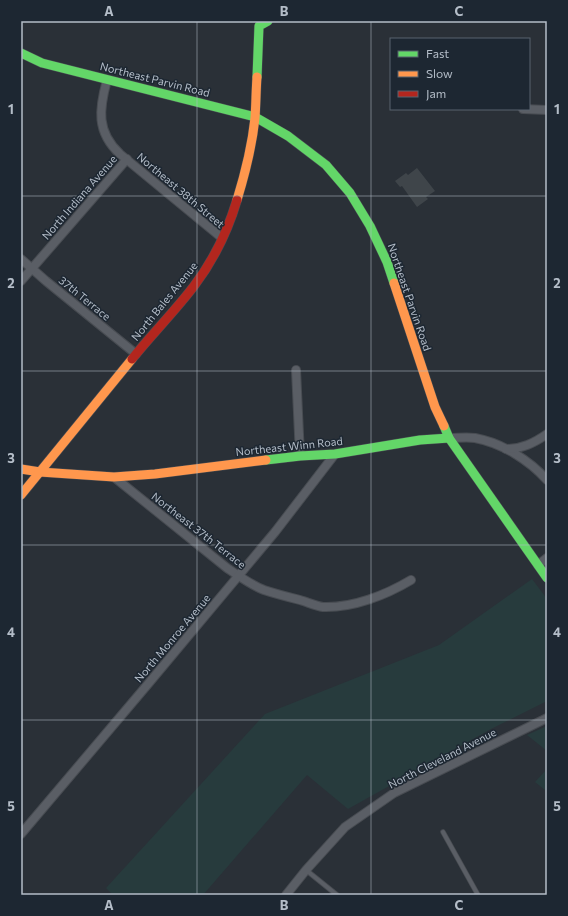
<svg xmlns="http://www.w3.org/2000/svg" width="568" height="916" font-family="Commissioner,sans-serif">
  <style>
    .green { fill: #273b3d }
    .building { fill: #3f454a }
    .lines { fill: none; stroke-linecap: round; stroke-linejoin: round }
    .lane-casing { stroke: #484c52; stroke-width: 5.5 }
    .street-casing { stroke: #484c52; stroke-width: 10 }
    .fast-casing { stroke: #484c52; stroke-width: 10 }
    .slow-casing { stroke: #484c52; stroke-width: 10 }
    .jam-casing { stroke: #484c52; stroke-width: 10 }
    .lane { stroke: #5a5e65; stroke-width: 4 }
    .street { stroke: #5a5e65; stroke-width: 8 }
    .fast { stroke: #63d668; stroke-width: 9 }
    .slow { stroke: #ff974d; stroke-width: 9 }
    .jam { stroke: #b3261e; stroke-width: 9 }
    .grid { fill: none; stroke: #b4bdc8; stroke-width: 1; stroke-opacity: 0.55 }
    .labels { text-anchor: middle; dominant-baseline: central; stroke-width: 3; stroke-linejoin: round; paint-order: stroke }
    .street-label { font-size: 11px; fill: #b4bdc8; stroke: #1d2732 }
    .neatline { fill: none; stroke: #b4bdc8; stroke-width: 1.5 }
    .grid-label { font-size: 13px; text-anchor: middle; font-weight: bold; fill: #b4bdc8 }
  </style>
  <rect width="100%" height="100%" fill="#2a3037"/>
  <g class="green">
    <path d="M 532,579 L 547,599 L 547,701 L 491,729 L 348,809 L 307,775 L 203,895 L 113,895 L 106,888 L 265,714 L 439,645 Z"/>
    <path d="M 547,726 L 547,751 L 527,735 Z"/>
    <path d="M 547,769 L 547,789 L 545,790 L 535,782 Z"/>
  </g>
  <path class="building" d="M 417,168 L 435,191 L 426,197 L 428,199 L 417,207 L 402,186 L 400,187 L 395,181 L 406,173 L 408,175 Z"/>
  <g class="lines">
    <g class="lane-casing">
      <g id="lane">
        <path d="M 443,832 L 478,895"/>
        <path d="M 306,870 L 337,895"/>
      </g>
    </g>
    <g class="street-casing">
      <g id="street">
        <path d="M 107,80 C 99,109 96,132 120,154 L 222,238"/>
        <path d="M 523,109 L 547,110"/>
        <path d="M 21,259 L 46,281 L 136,354"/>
        <path d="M 21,281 L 127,159"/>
        <path d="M 296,370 L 300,456"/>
        <path d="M 449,438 C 458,438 467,437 475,438 C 502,443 529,460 547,480"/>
        <path d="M 506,449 C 522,449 534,443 547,434"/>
        <path d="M 114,477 L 227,568 C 239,576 251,585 264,590 C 276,594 288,597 300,600 C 307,602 316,606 323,607 C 353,608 386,595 411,580"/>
        <path d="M 538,565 L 547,558"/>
        <path d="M 21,834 L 148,684 L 275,532 L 335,454"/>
        <path d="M 286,895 L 306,870 L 345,827 L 394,793 L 547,718"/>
      </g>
    </g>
    <g class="fast-casing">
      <g id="fast">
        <path d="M 21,53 L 42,63 L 255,117 L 288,136 L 326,165 L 350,193 L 370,226 L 387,262 L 394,283"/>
        <path d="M 257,77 L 259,26 L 268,21"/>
        <path d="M 444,426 L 449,438 L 547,578"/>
        <path d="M 266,460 L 300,456 L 335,454 L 420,440 L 449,438"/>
      </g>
    </g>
    <g class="slow-casing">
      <g id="slow">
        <path d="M 237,200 C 245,174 252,146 255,118 C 256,104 256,90 257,77"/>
        <path d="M 394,283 L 435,407 L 444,426"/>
        <path d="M 21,469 L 40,472 L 114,477 L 155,474 L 266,460"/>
        <path d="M 21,495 L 132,359"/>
      </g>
    </g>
    <g class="jam-casing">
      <path id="jam" d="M 132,359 C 152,334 175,311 194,286 C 213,261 228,230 237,200"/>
    </g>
    <use href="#lane" class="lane"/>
    <use href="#street" class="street"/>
    <use href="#fast" class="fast"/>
    <use href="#slow" class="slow"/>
    <use href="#jam" class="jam"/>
  </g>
  <path class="grid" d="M 197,21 L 197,895M 371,21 L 371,895M 21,196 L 547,196M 21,371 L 547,371M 21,545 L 547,545M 21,720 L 547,720"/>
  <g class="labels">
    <g class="street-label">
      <text transform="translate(155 79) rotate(14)">Northeast Parvin Road</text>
      <text transform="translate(181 190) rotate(40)">Northeast 38th Street</text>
      <text transform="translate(79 197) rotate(-49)">North Indiana Avenue</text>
      <text transform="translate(410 297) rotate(71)">Northeast Parvin Road</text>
      <text transform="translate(85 298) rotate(39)">37th Terrace</text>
      <text transform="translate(164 301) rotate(-51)">North Bales Avenue</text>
      <text transform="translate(289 446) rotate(-6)">Northeast Winn Road</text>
      <text transform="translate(199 530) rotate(38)">Northeast 37th Terrace</text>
      <text transform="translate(172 638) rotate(-50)">North Monroe Avenue</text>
      <text transform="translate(442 758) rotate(-27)">North Cleveland Avenue</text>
    </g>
  </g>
  <rect width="568" height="916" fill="none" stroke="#1d2732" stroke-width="44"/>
  <rect x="390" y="38" width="140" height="72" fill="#1d2732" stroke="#59636e"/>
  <rect x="398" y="51" width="20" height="6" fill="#63d668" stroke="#59636e"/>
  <text x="426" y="58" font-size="12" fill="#b4bdc8">Fast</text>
  <rect x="398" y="71" width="20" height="6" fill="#ff974d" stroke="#59636e"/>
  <text x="426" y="78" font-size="12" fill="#b4bdc8">Slow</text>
  <rect x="398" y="91" width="20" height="6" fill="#b3261e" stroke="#59636e"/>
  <text x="426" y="98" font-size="12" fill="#b4bdc8">Jam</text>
  <rect x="22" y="22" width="524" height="872" class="neatline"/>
  <g class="grid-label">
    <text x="109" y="16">A</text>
    <text x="284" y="16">B</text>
    <text x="459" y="16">C</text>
    <text x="11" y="114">1</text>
    <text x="557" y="114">1</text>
    <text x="11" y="288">2</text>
    <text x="557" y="288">2</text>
    <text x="11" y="463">3</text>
    <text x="557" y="463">3</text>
    <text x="11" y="637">4</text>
    <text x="557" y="637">4</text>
    <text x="11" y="811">5</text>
    <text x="557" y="811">5</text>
    <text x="109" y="910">A</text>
    <text x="284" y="910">B</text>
    <text x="459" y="910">C</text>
  </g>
</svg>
